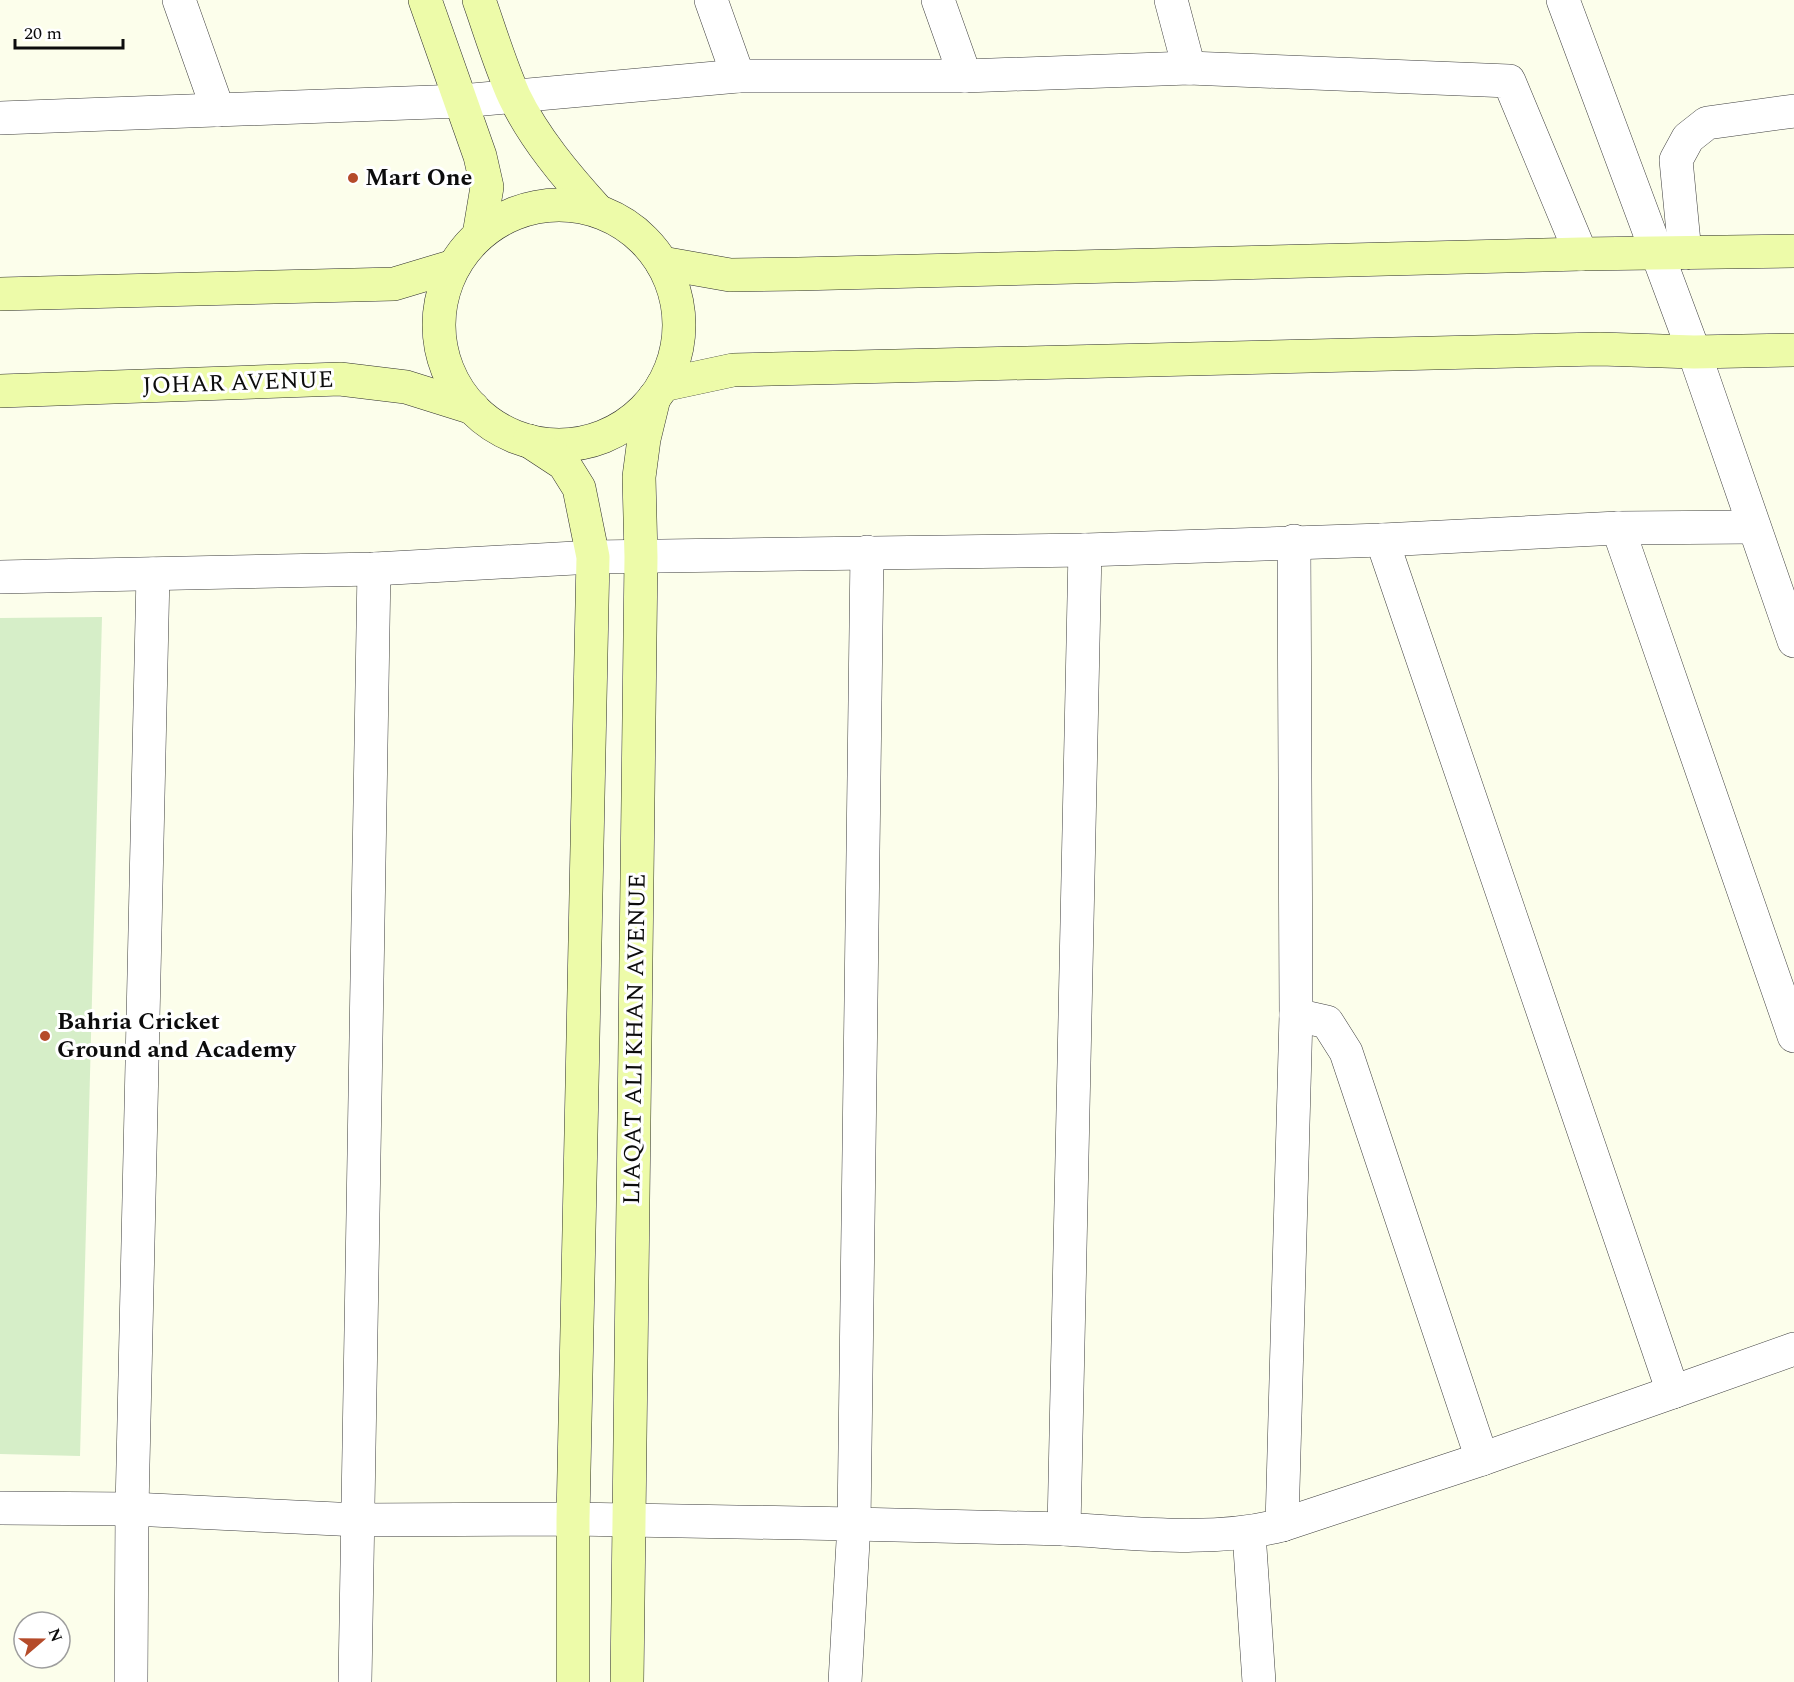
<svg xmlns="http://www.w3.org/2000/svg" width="1794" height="1682" font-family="Spectral,serif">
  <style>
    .pitch { fill: #d6eec8 }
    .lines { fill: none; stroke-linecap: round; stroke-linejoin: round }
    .street-casing { stroke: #3f3f3f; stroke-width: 34 }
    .secondary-casing { stroke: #2e2e2e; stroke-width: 34 }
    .street { stroke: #fff; stroke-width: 33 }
    .secondary { stroke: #edfba9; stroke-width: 33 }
    .poi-dot { fill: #b54b2a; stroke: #fff; stroke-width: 2 }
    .labels { text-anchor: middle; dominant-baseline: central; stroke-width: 6; stroke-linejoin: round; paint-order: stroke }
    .poi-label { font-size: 24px; font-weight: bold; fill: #0c0c0c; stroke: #fff; text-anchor: start }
    .street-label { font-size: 24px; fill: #0c0c0c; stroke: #fff }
  </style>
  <rect width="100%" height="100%" fill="#fcfeeb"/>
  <path class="pitch" d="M 102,617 L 80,1456 L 0,1454 L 0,618 Z"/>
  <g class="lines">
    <g class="street-casing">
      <g id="street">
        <path d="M 179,0 L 218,110"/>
        <path d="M 711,0 L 738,76 L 965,76 L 1189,68 L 1509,81 L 1581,254"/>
        <path d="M 938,0 L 965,76"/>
        <path d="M 1171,0 L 1189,68"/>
        <path d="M 1563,0 L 1694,352 L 1794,641"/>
        <path d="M 0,118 L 461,101 L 738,76"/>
        <path d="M 1685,253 L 1676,160 L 1688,138 L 1707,123 L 1794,111"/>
        <path d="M 1618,528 L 1794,1036"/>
        <path d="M 1382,540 L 1673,1392 L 1794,1349"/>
        <path d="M 1294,541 L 1296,1015 L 1282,1525 L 1482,1459 L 1673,1392"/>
        <path d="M 1085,550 L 1064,1529 C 1136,1533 1211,1543 1282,1525"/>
        <path d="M 867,552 L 854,1524 L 1064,1529"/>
        <path d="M 0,577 L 374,569 L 593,557 L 1085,550 L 1382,540 L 1618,528 L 1754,527"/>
        <path d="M 1296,1015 L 1327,1022 L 1346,1052 L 1482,1459"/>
        <path d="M 0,1508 L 132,1509 L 358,1520 L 573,1519 L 854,1524 L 845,1682"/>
        <path d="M 1249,1533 L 1259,1682"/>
        <path d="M 131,1682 L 132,1509 L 153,574"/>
        <path d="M 355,1682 L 374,569"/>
      </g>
    </g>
    <g class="secondary-casing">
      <g id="secondary">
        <path d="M 425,0 L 480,156 L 487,187 L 479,235"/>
        <path d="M 479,0 C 490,31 500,65 514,96 C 534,138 567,177 598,211"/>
        <circle cx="559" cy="325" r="120"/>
        <path d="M 662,263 L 730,275 L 798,274 L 1581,254 L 1794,251"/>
        <path d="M 0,294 L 394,284 L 454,266"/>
        <path d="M 663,385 L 733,370 L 1600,349 L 1694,352 L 1794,350"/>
        <path d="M 0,391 L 340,379 L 406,387 L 473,408"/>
        <path d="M 529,441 L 564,464 L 579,488 L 593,557 L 573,1519 L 573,1682"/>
        <path d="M 627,1682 L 641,557 L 639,477 L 644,439 L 654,398"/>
      </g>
    </g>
    <use href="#street" class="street"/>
    <use href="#secondary" class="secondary"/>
  </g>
  <g class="poi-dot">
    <circle cx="353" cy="178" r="6"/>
    <circle cx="45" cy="1036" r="6"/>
  </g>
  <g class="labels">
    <g class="poi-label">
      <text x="365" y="178">Mart One</text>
      <text x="57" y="1022">Bahria Cricket<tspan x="57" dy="28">Ground and Academy</tspan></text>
    </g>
    <g class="street-label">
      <text transform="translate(238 383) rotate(-2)">JOHAR AVENUE</text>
      <text transform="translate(635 1039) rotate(-89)">LIAQAT ALI KHAN AVENUE</text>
    </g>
  </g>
  <g transform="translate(42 1640) rotate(70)"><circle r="28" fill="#ffffff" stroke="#9e9e9e" stroke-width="1.5"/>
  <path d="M0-4.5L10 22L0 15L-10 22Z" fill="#b54b2a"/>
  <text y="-9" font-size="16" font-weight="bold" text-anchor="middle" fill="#0c0c0c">N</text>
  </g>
  <path d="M15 39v9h108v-9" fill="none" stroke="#0c0c0c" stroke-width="3"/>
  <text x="24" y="39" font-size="18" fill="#0c0c0c" stroke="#ffffff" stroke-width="4.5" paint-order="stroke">20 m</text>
</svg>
